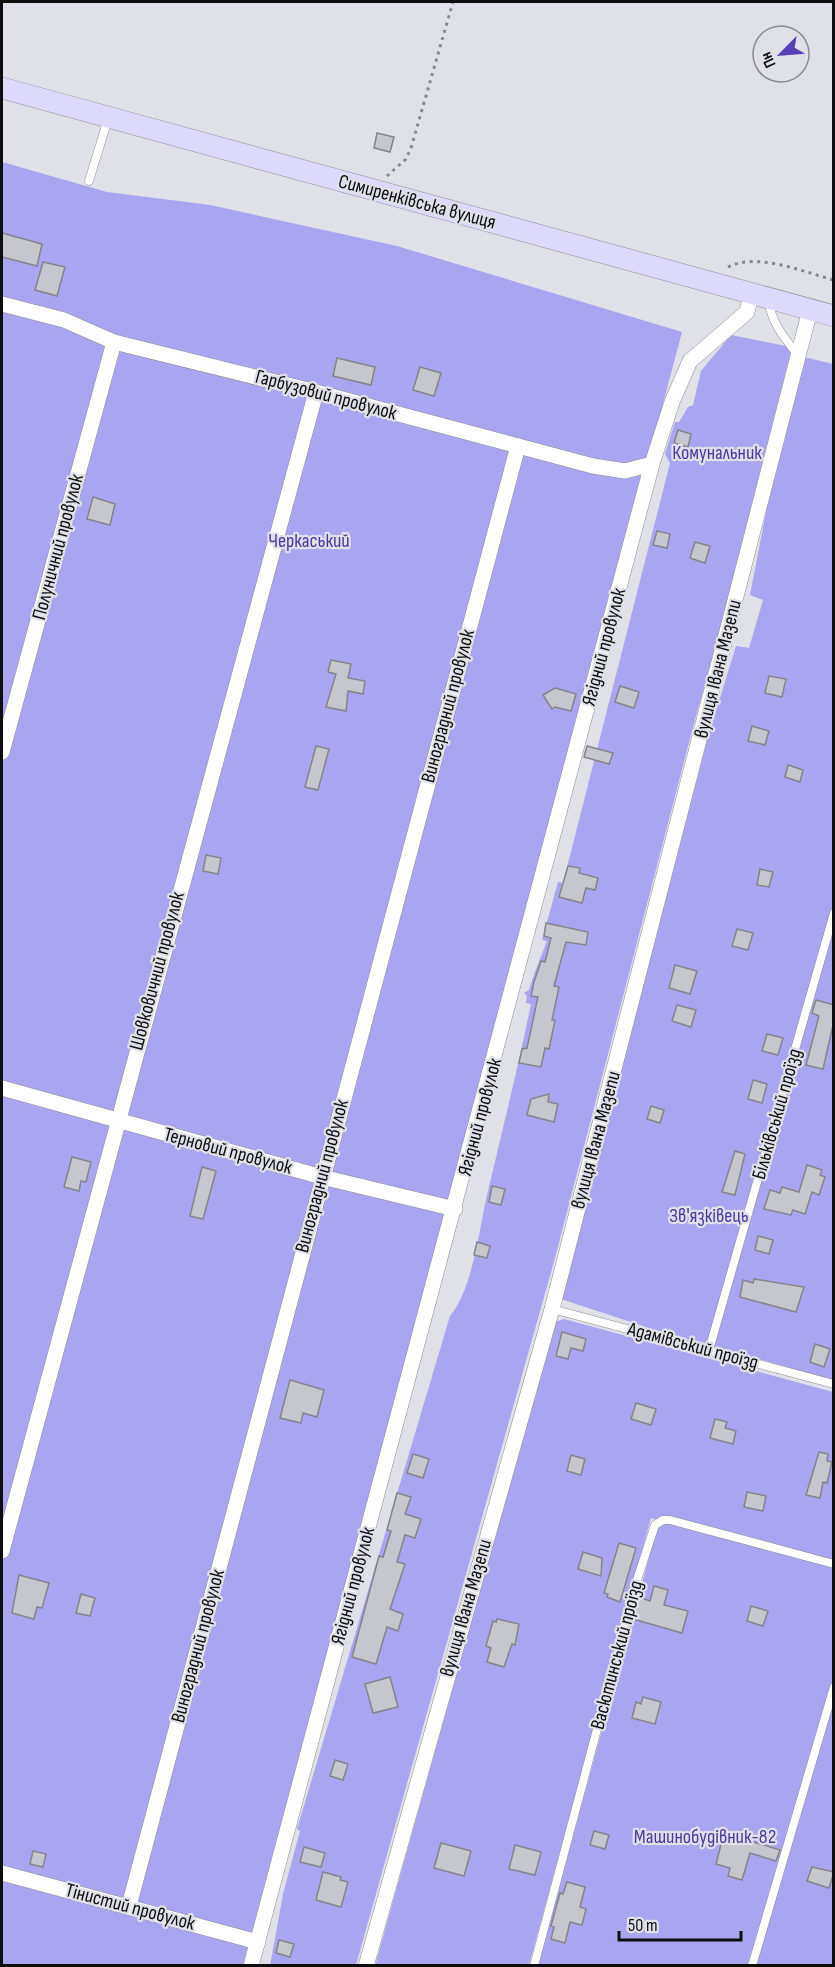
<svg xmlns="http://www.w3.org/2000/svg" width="835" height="1967" font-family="'Sofia Sans Condensed',sans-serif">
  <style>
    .green { fill: #a9a5f1 }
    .building { fill: #c6c6ce; stroke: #84848b; stroke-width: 1.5 }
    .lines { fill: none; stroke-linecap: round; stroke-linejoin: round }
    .service-casing { stroke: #8d8d94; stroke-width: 9 }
    .minor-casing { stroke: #8d8d94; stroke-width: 16 }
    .secondary-casing { stroke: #8d8d94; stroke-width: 22 }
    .path { stroke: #87878d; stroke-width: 3; stroke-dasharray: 3 4.5; stroke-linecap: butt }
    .service { stroke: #fff; stroke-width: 8 }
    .minor { stroke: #fff; stroke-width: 15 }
    .secondary { stroke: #ddd9fb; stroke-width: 21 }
    .labels { text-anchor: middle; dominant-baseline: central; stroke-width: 4.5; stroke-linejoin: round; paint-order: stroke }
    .street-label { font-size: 20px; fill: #0e0e11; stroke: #e0e0e8 }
    .park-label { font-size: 20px; fill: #4c39a0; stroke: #e0e0e8 }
  </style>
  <rect width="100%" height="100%" fill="#e0e0e8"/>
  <g class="green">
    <path d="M 2,162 L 107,192 L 210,205 L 397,246 L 682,332 L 398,1404 L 348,1575 L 243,1965 L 2,1965 Z"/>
    <path d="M 731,335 L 786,346 L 791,352 L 751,507 L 740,559 L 693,727 L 555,1258 L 356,1965 L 270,1966 L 283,1894 L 300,1831 L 297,1829 L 450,1316 C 473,1288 479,1230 487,1195 C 502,1131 518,1068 531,1004 L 526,1003 L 527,996 L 524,993 L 529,990 C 534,972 541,958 547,941 L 542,940 L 558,882 L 563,883 L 670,463 L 665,454 L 675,422 L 679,422 L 688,407 L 693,405 L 701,371 Z"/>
    <path d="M 804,357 L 833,364 L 833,1380 L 649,1328 L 561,1299 L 708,737 L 736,646 L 749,648 L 763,600 L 750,595 L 768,502 Z"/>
    <path d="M 564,1319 L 833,1392 L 833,1965 L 538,1965 L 659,1521 L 651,1518 L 529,1965 L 375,1966 L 555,1322 Z"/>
  </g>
  <g class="building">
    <path d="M 377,133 L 394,137 L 390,152 L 374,148 Z"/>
    <path d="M 2,233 L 42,244 L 37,266 L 2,257 Z"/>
    <path d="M 43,262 L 65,267 L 57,296 L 35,290 Z"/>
    <path d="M 337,358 L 375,367 L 371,385 L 333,376 Z"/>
    <path d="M 420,367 L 441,373 L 434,396 L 413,390 Z"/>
    <path d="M 678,430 L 691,434 L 688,447 L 674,443 Z"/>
    <path d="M 93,497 L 115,504 L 110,525 L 87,519 Z"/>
    <path d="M 657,531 L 670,534 L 667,548 L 653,545 Z"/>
    <path d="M 695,542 L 710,546 L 705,563 L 690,558 Z"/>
    <path d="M 331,660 L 351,664 L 348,678 L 365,681 L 363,694 L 348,691 L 346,711 L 326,707 L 336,674 L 328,672 Z"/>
    <path d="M 769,676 L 786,679 L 782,697 L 765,693 Z"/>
    <path d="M 620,686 L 639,692 L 634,708 L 615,702 Z"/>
    <path d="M 555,688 L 576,694 L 571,711 L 555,707 L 552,709 L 543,695 Z"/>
    <path d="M 752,726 L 769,731 L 765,745 L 748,741 Z"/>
    <path d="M 316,746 L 329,749 L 318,790 L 305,787 Z"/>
    <path d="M 587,746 L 613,753 L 609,764 L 584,757 Z"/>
    <path d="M 788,765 L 803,770 L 800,782 L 785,777 Z"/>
    <path d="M 206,855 L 221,858 L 218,874 L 203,871 Z"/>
    <path d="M 568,866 L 580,868 L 579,873 L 598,878 L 595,890 L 586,888 L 582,903 L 559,897 Z"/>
    <path d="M 760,869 L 773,872 L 769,887 L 757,885 Z"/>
    <path d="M 546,923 L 588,932 L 586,945 L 566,942 L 554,986 L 559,987 L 552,1020 L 555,1020 L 549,1049 L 545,1048 L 541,1067 L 519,1063 L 522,1049 L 527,1048 L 538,997 L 531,996 L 534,982 L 541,961 L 545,962 L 551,938 L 544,936 Z"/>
    <path d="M 737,929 L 753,933 L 748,950 L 732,946 Z"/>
    <path d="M 675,965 L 697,971 L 690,994 L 669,988 Z"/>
    <path d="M 816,1000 L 834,1005 L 834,1021 L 823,1069 L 806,1065 L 819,1016 L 812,1013 Z"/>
    <path d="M 677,1005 L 696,1010 L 691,1027 L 672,1021 Z"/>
    <path d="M 767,1034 L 783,1038 L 778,1055 L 762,1051 Z"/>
    <path d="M 753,1080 L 767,1084 L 762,1103 L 748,1099 Z"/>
    <path d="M 549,1094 L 548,1102 L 558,1104 L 554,1122 L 527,1115 L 531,1099 Z"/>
    <path d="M 651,1106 L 664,1110 L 660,1123 L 647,1119 Z"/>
    <path d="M 735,1151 L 745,1154 L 735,1195 L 722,1192 Z"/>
    <path d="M 72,1157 L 91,1162 L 86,1182 L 81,1181 L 79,1191 L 64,1187 Z"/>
    <path d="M 807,1165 L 822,1170 L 820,1175 L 825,1177 L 819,1195 L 812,1192 L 805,1214 L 793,1210 L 791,1215 L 764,1209 L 770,1190 L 780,1193 L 782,1187 L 799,1192 Z"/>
    <path d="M 202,1167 L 216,1171 L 203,1219 L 190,1216 Z"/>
    <path d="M 492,1186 L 505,1189 L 501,1205 L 489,1202 Z"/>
    <path d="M 758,1236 L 773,1240 L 769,1254 L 755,1250 Z"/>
    <path d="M 477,1242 L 490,1246 L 487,1258 L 474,1255 Z"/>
    <path d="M 754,1279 L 804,1287 L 796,1312 L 740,1297 L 743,1280 L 753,1283 Z"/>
    <path d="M 562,1332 L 586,1339 L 583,1351 L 571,1348 L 568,1359 L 556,1356 Z"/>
    <path d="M 815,1344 L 830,1349 L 824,1367 L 810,1362 Z"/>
    <path d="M 290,1380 L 324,1390 L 317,1417 L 303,1413 L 301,1423 L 280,1418 Z"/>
    <path d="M 636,1403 L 656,1409 L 651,1425 L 631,1419 Z"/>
    <path d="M 715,1419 L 727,1422 L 725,1428 L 736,1431 L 733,1444 L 710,1438 Z"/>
    <path d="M 819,1452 L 828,1454 L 827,1461 L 832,1462 L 827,1483 L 823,1482 L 820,1498 L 806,1495 Z"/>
    <path d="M 413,1454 L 429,1459 L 423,1478 L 407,1473 Z"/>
    <path d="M 571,1455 L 585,1459 L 581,1475 L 567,1471 Z"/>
    <path d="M 747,1492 L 766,1496 L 763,1511 L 744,1507 Z"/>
    <path d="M 397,1493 L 411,1497 L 405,1514 L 421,1519 L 415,1538 L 405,1535 L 397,1562 L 405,1564 L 390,1609 L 403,1614 L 398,1631 L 387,1627 L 376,1664 L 352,1657 L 375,1571 L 379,1556 L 383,1557 L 391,1531 L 387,1530 Z"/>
    <path d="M 619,1543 L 636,1548 L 620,1602 L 607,1597 L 608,1594 L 604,1593 Z"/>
    <path d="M 583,1552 L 602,1558 L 601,1576 L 578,1569 Z"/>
    <path d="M 19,1575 L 49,1583 L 42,1608 L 37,1607 L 34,1619 L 12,1613 Z"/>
    <path d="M 654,1586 L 668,1590 L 664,1605 L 688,1611 L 682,1633 L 633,1619 L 639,1597 L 650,1601 Z"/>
    <path d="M 81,1594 L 95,1598 L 90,1616 L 76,1613 Z"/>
    <path d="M 751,1606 L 768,1611 L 763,1626 L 747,1621 Z"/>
    <path d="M 497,1619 L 519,1624 L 515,1645 L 512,1644 L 504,1667 L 487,1662 L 491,1648 L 486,1646 L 493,1621 L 496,1622 Z"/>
    <path d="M 390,1677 L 398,1707 L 373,1713 L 365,1684 Z"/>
    <path d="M 643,1697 L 661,1702 L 655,1724 L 632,1718 L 636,1702 L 641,1704 Z"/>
    <path d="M 335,1760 L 348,1764 L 343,1780 L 330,1776 Z"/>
    <path d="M 594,1831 L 609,1835 L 605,1849 L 590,1845 Z"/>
    <path d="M 724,1833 L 780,1850 L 776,1861 L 750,1853 L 742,1880 L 728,1876 L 730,1868 L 716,1864 Z"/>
    <path d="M 441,1843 L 471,1851 L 464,1876 L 434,1868 Z"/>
    <path d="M 515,1845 L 541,1852 L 535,1875 L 509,1869 Z"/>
    <path d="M 304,1847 L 325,1853 L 321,1867 L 300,1862 Z"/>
    <path d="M 33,1851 L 46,1854 L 43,1867 L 30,1864 Z"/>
    <path d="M 812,1867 L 834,1872 L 829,1888 L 807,1881 Z"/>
    <path d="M 323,1872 L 341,1877 L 340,1880 L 348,1882 L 341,1907 L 316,1900 Z"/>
    <path d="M 567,1882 L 585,1887 L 580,1907 L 586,1909 L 582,1925 L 570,1922 L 565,1943 L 551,1939 L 554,1927 L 551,1926 L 560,1893 L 563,1894 Z"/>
    <path d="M 279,1940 L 294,1944 L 290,1957 L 276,1953 Z"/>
  </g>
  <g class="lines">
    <g class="service-casing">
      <g id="service">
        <path d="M 89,181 L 108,119"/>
        <path d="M 769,300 C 770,321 785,339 798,355"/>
        <path d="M 552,1309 L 834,1384"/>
        <path d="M 709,1350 L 834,913"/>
        <path d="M 534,1966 L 636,1583 L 655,1525 L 663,1520 L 670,1520 L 834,1564"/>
        <path d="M 752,1966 L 834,1687"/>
      </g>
    </g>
    <g class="minor-casing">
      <g id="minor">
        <path d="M 2,304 L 64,320 L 114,342 L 316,392 L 593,466 L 625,471 L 652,464"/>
        <path d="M 2,752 L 114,342"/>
        <path d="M 2,1088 L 322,1177 L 455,1209"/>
        <path d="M 2,1551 L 316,392"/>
        <path d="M 2,1873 L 258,1942"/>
        <path d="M 129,1906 L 518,446"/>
        <path d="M 251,1966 L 652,464 L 672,402 L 690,361 L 747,312 L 751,294"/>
        <path d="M 366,1966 L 552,1309 L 810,310"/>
      </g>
    </g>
    <g class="secondary-casing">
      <path id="secondary" d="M 2,88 L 834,316"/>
    </g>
    <g class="path">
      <path d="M 387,176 L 406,159 L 411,148 L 453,2"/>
      <path d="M 728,267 C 758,252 803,272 834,280"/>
    </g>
    <use href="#service" class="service"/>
    <use href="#minor" class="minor"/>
    <use href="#secondary" class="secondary"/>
  </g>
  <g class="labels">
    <g class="street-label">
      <text transform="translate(417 202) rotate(15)">Симиренківська вулиця</text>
      <text transform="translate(326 395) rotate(15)">Гарбузовий провулок</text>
      <text transform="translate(58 547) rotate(-75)">Полуничний провулок</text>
      <text transform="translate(604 647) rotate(-75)">Ягідний провулок</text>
      <text transform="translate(718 669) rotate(-76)">вулиця Івана Мазепи</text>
      <text transform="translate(448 706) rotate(-75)">Виноградний провулок</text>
      <text transform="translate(157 971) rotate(-75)">Шовковичний провулок</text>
      <text transform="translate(777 1114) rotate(-74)">Більківський проїзд</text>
      <text transform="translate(480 1117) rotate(-75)">Ягідний провулок</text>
      <text transform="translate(596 1140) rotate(-75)">вулиця Івана Мазепи</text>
      <text transform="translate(228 1151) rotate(15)">Терновий провулок</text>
      <text transform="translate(322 1176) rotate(-75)">Виноградний провулок</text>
      <text transform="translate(693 1346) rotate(15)">Адамівський проїзд</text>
      <text transform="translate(353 1586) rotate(-75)">Ягідний провулок</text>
      <text transform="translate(466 1608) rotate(-74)">вулиця Івана Мазепи</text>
      <text transform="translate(198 1646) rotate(-75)">Виноградний провулок</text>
      <text transform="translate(617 1655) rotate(-75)">Васютинський проїзд</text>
      <text transform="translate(130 1907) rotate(15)">Тінистий провулок</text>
    </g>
    <g class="park-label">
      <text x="717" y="453">Комунальник</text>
      <text x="309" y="541">Черкаський</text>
      <text x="709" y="1216">Зв'язківець</text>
      <text x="705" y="1837">Машинобудівник-82</text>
    </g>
  </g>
  <rect width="835" height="1967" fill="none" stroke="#0e0e11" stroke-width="6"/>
  <g transform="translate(781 54) rotate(245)"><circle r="28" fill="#e0e0e8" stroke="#8c8c92" stroke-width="1.5"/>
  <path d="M0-4.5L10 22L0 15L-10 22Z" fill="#563eb6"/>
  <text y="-9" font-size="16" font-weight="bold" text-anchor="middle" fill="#0e0e11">Пн</text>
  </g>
  <path d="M619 1931v9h122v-9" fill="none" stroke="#0e0e11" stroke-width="3"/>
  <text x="628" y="1931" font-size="18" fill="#0e0e11" stroke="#e0e0e8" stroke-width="4.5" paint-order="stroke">50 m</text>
</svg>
